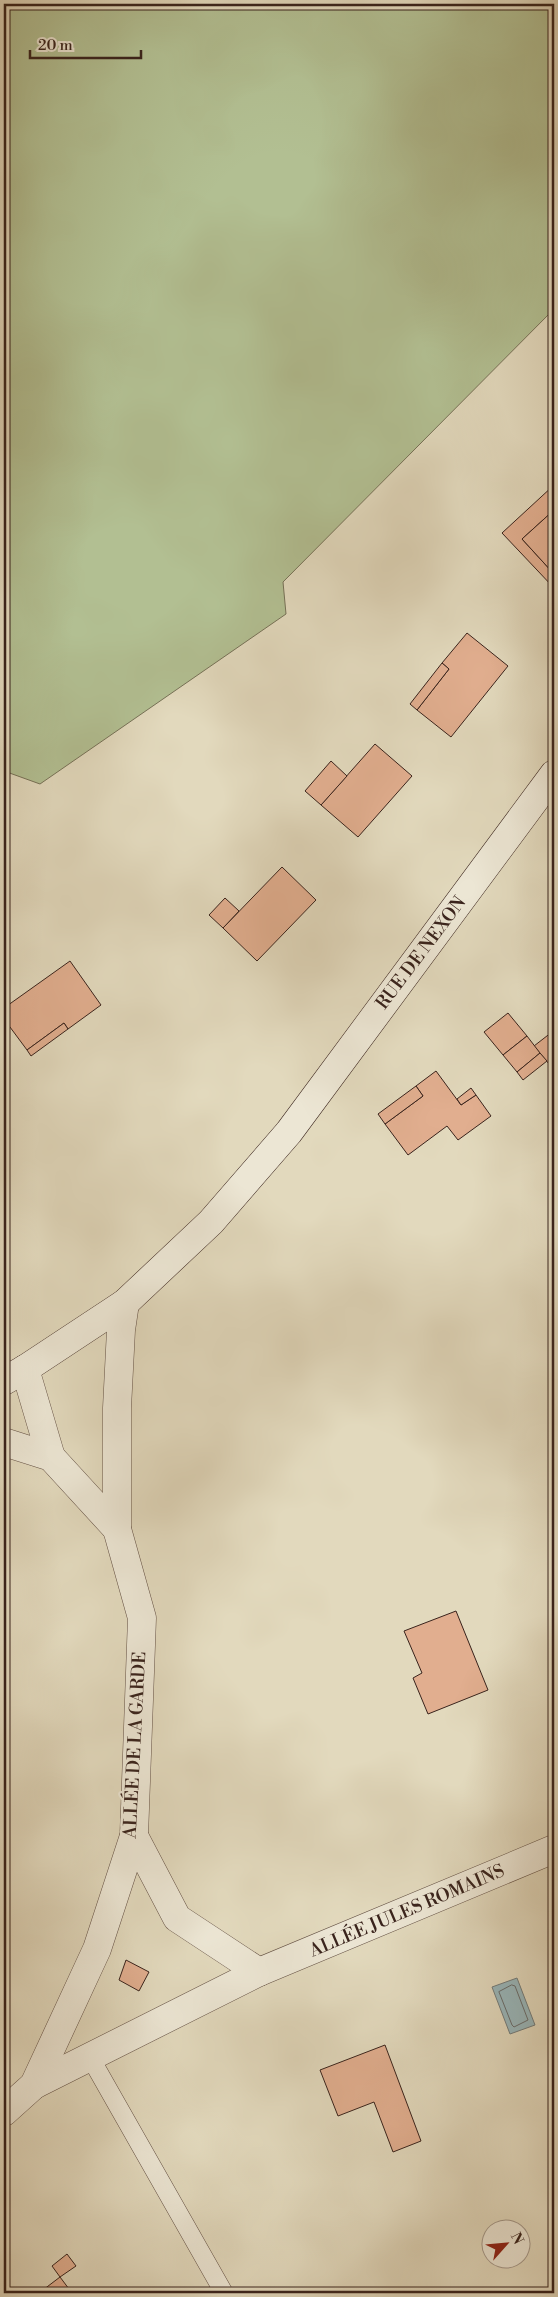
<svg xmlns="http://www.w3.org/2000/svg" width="558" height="2297" font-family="'Libre Bodoni',serif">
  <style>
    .green { fill: #b2bf92; stroke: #767157 }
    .water { fill: #99b7bb; stroke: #737c7b }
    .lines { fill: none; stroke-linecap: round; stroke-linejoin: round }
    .shore { stroke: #696d6c; stroke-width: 1 }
    .building { fill: #e1ae8f; stroke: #39231c }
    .service-casing { stroke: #635044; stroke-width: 19 }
    .minor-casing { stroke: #635044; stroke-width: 29 }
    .secondary-casing { stroke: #39231c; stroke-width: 29 }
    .service { stroke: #ece6d4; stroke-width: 18 }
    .minor { stroke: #ece6d4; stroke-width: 28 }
    .secondary { stroke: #ece6d4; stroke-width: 28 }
    .labels { text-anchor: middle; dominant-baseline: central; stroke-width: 4.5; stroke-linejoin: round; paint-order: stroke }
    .street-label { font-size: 18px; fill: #39231c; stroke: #ece6d4 }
  </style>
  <rect width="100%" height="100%" fill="#e2d9bd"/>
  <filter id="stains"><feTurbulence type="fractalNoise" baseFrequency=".004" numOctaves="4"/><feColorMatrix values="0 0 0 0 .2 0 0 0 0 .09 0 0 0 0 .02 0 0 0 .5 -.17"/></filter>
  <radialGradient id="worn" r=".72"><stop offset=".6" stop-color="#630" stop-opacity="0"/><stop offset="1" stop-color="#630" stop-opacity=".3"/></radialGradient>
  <path class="green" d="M 4,4 L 554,4 L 554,309 L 283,582 L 286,614 L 40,784 L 4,771 Z"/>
  <path class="water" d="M 517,1978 L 535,2025 L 510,2034 L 492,1987 Z"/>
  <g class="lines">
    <path class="shore" d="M 512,1985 L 515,1986 L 528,2020 L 514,2027 L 512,2025 L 499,1992 Z"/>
  </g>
  <g class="building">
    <path d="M 554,485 L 554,510 L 522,539 L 554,574 L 554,588 L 502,533 Z"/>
    <path d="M 554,510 L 554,574 L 522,539 Z"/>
    <path d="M 467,633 L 508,666 L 451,737 L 417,710 L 449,669 L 442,663 Z"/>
    <path d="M 442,663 L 449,669 L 417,710 L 410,704 Z"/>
    <path d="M 375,744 L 412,776 L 358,837 L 321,805 Z"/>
    <path d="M 331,761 L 347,776 L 321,805 L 305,791 Z"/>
    <path d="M 282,867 L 316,900 L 257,961 L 223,928 Z"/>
    <path d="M 225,898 L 239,911 L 223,928 L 209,915 Z"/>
    <path d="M 70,961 L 101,1005 L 68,1029 L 64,1023 L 27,1050 L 4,1019 L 4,1008 Z"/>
    <path d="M 508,1013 L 527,1036 L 503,1055 L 484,1032 Z"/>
    <path d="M 64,1023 L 68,1029 L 31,1056 L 27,1050 Z"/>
    <path d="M 552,1032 L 554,1035 L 554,1070 L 534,1046 Z"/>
    <path d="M 527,1036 L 540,1053 L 517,1072 L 503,1055 Z"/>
    <path d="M 540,1053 L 547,1061 L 523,1080 L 517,1072 Z"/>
    <path d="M 436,1071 L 461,1105 L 476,1095 L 491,1116 L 458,1140 L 447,1126 L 408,1155 L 385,1124 L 423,1096 L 416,1086 Z"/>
    <path d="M 416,1086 L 423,1096 L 385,1124 L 378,1114 Z"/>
    <path d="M 471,1088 L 476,1095 L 461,1105 L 457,1099 Z"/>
    <path d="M 456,1611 L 488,1690 L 428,1714 L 413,1678 L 422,1673 L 404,1631 Z"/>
    <path d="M 126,1960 L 149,1972 L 139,1991 L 119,1980 Z"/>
    <path d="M 385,2045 L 421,2141 L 393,2152 L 374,2102 L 338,2116 L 320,2070 Z"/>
    <path d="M 67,2254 L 76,2266 L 60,2277 L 52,2266 Z"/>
    <path d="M 60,2277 L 72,2293 L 39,2293 Z"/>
  </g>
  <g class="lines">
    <g class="service-casing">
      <path id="service" d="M 90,2057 L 224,2293"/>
    </g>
    <g class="minor-casing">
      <g id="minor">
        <path d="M 25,1369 L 51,1457"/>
        <path d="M 4,1442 L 51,1457 L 117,1529"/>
        <path d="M 134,1836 L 177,1918 L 259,1972"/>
        <path d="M 34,2085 L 259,1972 L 554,1849"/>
        <path d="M 4,2112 L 34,2085 L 97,1949 L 134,1836 L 142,1618 L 117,1529 L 117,1408 L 121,1330 L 125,1303"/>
      </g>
    </g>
    <g class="secondary-casing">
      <path id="secondary" d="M 4,1381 L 25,1369 L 125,1303 L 211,1222 L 289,1132 L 554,774"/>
    </g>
    <use href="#service" class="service"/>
    <use href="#minor" class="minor"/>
    <use href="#secondary" class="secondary"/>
  </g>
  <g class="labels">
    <g class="street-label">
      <text transform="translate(421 953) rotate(-53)">RUE DE NEXON</text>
      <text transform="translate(135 1745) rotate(-87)">ALLÉE DE LA GARDE</text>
      <text transform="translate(407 1911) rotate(-23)">ALLÉE JULES ROMAINS</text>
    </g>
  </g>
  <rect width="558" height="2297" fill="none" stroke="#e2d9bd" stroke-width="20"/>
  <rect x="5" y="5" width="548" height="2287" fill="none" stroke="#39231c" stroke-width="2.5"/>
  <rect x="10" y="10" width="538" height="2277" fill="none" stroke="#39231c"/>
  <g transform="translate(506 2244) rotate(63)"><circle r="24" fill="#ece6d4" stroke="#a4988a"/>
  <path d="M0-4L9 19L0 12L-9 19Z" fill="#8f2418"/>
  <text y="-8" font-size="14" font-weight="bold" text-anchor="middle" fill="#39231c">N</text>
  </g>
  <path d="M30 50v8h111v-8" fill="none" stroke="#39231c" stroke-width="2.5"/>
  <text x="38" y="50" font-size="15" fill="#39231c" stroke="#ece6d4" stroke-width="4" paint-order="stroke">20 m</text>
  <rect width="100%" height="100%" filter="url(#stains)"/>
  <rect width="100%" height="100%" fill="url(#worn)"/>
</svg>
